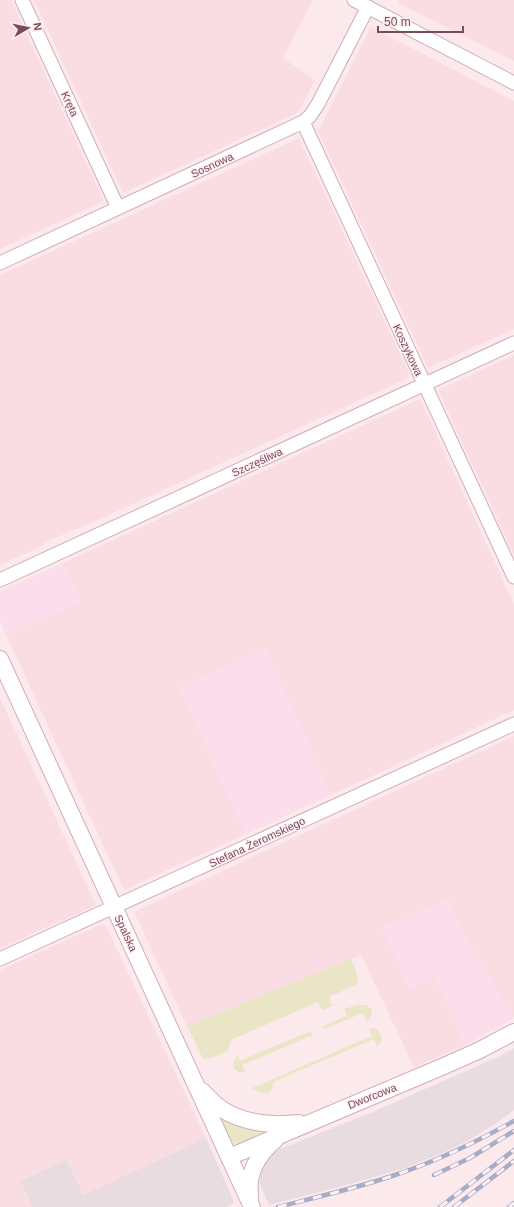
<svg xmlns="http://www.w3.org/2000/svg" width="514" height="1207" font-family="Helvetica,sans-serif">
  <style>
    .residential { fill: #f9dde2 }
    .commercial { fill: #fcddeb }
    .industrial { fill: #e8dce0 }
    .green { fill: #eae5c7 }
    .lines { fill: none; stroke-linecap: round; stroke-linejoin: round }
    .minor-casing { stroke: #cfaeb8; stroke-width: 15 }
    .tertiary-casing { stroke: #cfaeb8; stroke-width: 18 }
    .minor { stroke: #fff; stroke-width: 13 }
    .tertiary { stroke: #fff; stroke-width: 16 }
    .rail-casing { stroke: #a6adc7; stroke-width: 4.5 }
    .rail { stroke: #ffeff1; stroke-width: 3; stroke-dasharray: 9; stroke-linecap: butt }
    .labels { text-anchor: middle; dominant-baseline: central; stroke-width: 3; stroke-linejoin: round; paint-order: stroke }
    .street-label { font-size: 11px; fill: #774c5d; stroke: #ffeff1 }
  </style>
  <rect width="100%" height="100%" fill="#fce9eb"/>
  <g class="residential">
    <path d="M 0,0 L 11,0 L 104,201 L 0,249 Z"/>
    <path d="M 34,0 L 313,0 L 283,58 L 315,80 L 299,111 L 297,113 L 123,193 Z"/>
    <path d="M 399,0 L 514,0 L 514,61 L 398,3 Z"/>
    <path d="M 371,27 L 514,101 L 514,329 L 428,368 L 318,131 Z"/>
    <path d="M 299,138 L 409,373 L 408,378 L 100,519 L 43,543 L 44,545 L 0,565 L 0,275 Z"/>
    <path d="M 514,355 L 514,555 L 438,390 Z"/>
    <path d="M 420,399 L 514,604 L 514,710 L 331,795 L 265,649 L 179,687 L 246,834 L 124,890 L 6,635 L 81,601 L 63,563 Z"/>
    <path d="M 0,698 L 95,903 L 95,906 L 0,948 Z"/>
    <path d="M 514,736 L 514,1018 L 493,985 L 457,920 L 448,900 L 417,912 L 382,928 L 410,988 L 434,975 L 466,1045 L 414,1067 L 361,955 L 187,1026 L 135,914 L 136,911 Z"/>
    <path d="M 102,924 L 106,926 L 206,1138 L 83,1195 L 67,1160 L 24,1189 L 32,1207 L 0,1207 L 0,970 Z"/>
  </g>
  <g class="commercial">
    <path d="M 63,563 L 81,601 L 6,635 L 0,622 L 0,591 Z"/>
    <path d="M 265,648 L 331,795 L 246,834 L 179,687 Z"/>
    <path d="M 448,900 L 457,920 L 493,985 L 514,1018 L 466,1045 L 434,975 L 410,988 L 382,928 L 417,912 Z"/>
  </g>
  <g class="industrial">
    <path d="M 514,1048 L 514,1110 L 501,1120 L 473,1138 L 445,1152 L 405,1168 L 350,1184 L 269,1205 L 260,1184 L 260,1177 L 262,1169 L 267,1161 L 272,1154 L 280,1149 L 375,1111 L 500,1056 Z"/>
    <path d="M 206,1138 L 234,1202 L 227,1207 L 32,1207 L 21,1181 L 67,1160 L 83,1195 Z"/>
  </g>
  <g class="green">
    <path d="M 351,959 L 356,971 L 358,984 L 329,997 L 333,1006 L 322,1010 L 318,1002 L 231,1040 L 228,1051 L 211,1058 L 203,1059 L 187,1026 Z"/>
    <path d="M 358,1005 C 358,1005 365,1005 365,1005 C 375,1008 373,1017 366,1022 L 363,1013 L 324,1029 L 323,1026 L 347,1016 L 344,1009 Z"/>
    <path d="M 374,1028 C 383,1032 384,1041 377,1047 L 374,1039 L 273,1082 C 273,1097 261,1095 252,1088 L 372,1036 L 369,1029 Z"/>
    <path d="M 311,1031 L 313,1035 L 242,1065 L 245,1072 C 234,1075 229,1063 238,1056 L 240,1061 Z"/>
    <path d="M 219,1117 L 266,1129 L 266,1131 L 263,1133 C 255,1137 238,1147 230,1141 Z"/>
  </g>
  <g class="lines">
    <g class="minor-casing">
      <g id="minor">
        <path d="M 22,0 L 118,208"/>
        <path d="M 354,0 L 514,83"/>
        <path d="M 303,122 L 514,577"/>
        <path d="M 0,263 L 303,122 L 310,116 L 318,104 L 368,7"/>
        <path d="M 0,580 L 514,343"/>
        <path d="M 0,959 L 514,724"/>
      </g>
    </g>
    <g class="tertiary-casing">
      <g id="tertiary">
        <path d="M 0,659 L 252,1207"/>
        <path d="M 202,1091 C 207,1096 213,1103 220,1108 C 242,1123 272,1126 299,1123"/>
        <path d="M 229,1157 L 444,1066 L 480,1050 L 514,1032"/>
        <path d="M 250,1199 C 250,1193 249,1186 250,1180 C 253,1164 263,1150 275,1140"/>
      </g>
    </g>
    <use href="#minor" class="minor"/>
    <use href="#tertiary" class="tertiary"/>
    <g class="rail-casing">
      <g id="rail">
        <path d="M 434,1175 L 470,1158 L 514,1131"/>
        <path d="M 278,1207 C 317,1197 357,1188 395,1175 C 437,1161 476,1142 514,1121"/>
        <path d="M 440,1207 L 514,1150"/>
        <path d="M 454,1207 L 514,1161"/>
        <path d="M 509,1207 L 514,1203"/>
      </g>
    </g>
    <use href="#rail" class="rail"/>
  </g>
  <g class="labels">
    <g class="street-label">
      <text transform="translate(70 104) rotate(65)">Kręta</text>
      <text transform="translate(212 165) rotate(-25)">Sosnowa</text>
      <text transform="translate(408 350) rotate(65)">Koszykowa</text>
      <text transform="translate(257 462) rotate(-25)">Szczęśliwa</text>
      <text transform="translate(257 842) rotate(-25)">Stefana Żeromskiego</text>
      <text transform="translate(126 933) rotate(65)">Spalska</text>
      <text transform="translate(372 1096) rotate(-22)">Dworcowa</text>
    </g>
  </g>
  <g transform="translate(28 28) rotate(81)" stroke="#ffeff1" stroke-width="3" paint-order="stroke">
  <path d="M0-3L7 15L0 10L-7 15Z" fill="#774c5d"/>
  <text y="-6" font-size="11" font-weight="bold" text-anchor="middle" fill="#774c5d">N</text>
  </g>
  <path d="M378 26v6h85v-6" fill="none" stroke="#774c5d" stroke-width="2"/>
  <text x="384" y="26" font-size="12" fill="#774c5d" stroke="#ffeff1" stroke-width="3" paint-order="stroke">50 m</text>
</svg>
